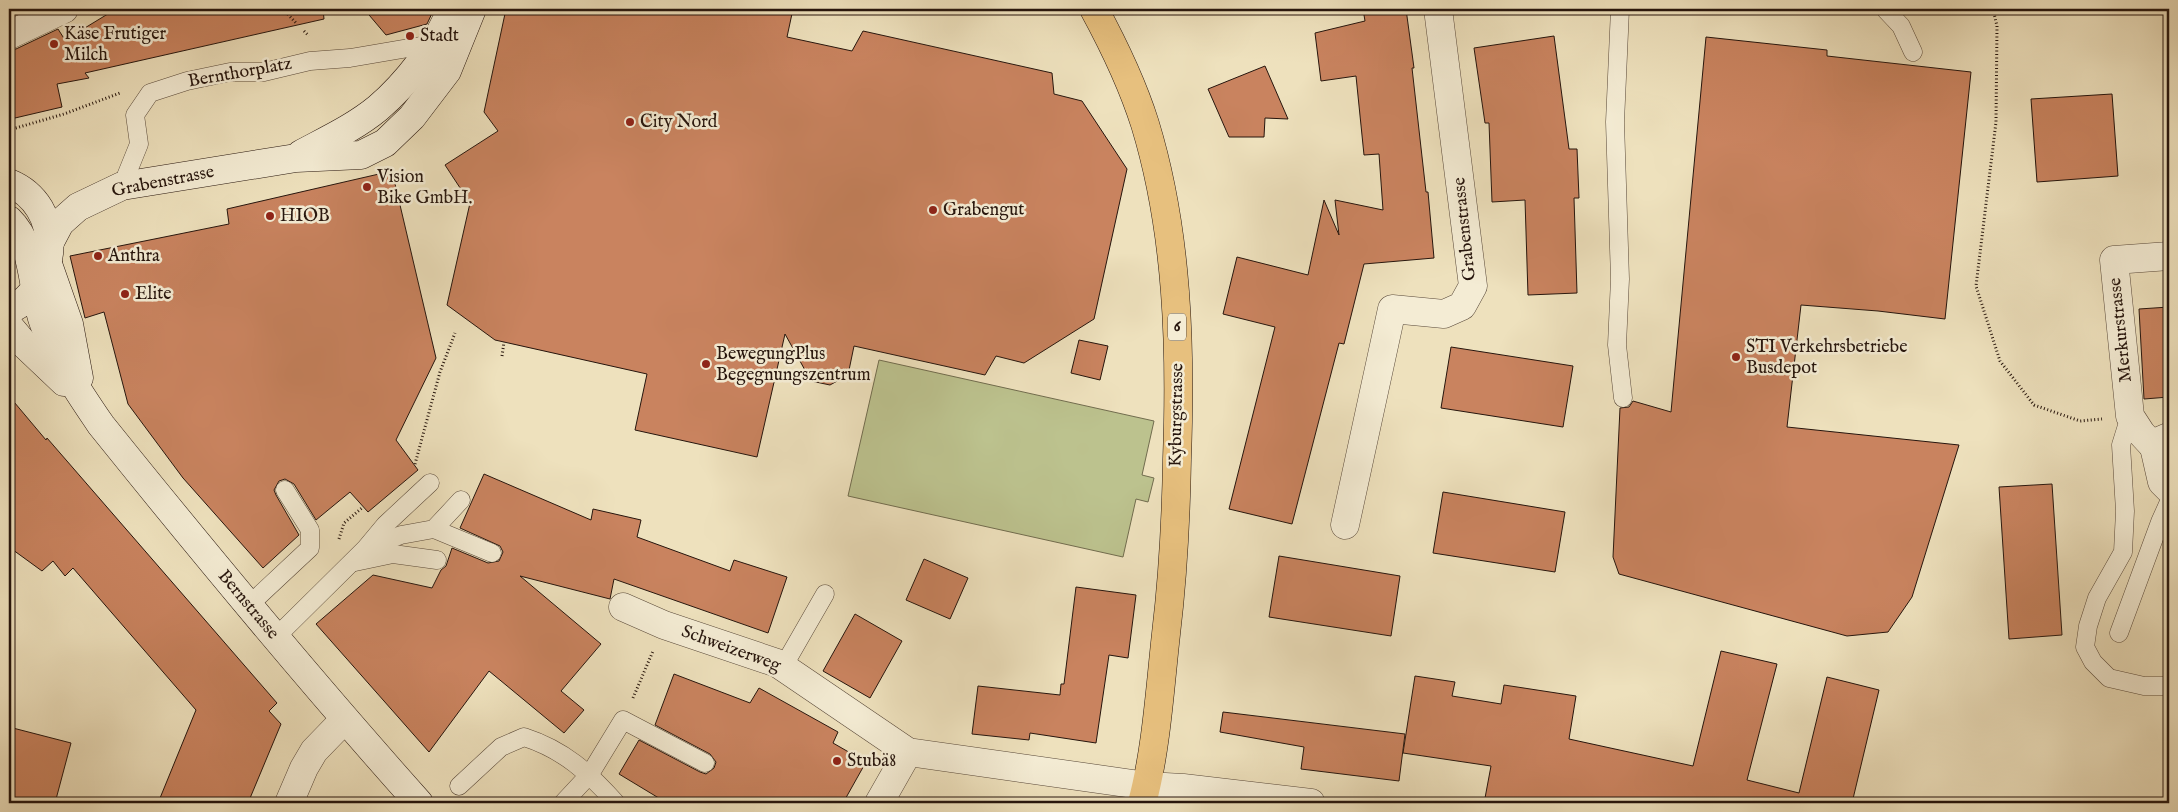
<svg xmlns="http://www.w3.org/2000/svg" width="2178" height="812" font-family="'IM FELL English',serif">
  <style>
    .green { fill: #bcc28e; stroke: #716c4e }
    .building { fill: #c9835f; stroke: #26150d }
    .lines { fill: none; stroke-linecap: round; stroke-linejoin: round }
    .service-casing { stroke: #584839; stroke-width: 19 }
    .minor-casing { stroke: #584839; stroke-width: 29 }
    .secondary-casing { stroke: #26150d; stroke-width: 29 }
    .primary-casing { stroke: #26150d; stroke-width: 29 }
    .path { stroke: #26150d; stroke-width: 3; stroke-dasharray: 1 2.5; stroke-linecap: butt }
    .service { stroke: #f4ecd4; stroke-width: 18 }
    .minor { stroke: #f4ecd4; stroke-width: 28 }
    .secondary { stroke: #f4ecd4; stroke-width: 28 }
    .primary { stroke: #e7c07e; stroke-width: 28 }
    .poi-dot { fill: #8f2418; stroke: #f4ecd4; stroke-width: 2 }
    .labels { text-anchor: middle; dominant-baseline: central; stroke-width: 5; stroke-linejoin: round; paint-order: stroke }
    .shield { fill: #f4ecd4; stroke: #645649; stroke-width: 1 }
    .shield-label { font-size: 16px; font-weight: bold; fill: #26150d }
    .poi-label { font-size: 18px; fill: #26150d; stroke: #f4ecd4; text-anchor: start }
    .street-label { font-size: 18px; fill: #26150d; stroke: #f4ecd4 }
  </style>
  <rect width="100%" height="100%" fill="#eee1bd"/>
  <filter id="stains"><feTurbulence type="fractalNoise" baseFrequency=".004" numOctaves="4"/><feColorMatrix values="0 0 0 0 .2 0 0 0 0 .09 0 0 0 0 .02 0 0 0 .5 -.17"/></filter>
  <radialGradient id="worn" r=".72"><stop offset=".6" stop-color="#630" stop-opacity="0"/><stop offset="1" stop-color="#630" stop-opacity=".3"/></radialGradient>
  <path class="green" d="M 879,360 L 1154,421 L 1142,475 L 1154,478 L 1148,502 L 1136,499 L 1123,557 L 848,496 Z"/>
  <g class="building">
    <path d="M 116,9 L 323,9 L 324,19 L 85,73 L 89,78 L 57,84 L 62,107 L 15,118 L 9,100 L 9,50 L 16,49 L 58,29 L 65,40 Z"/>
    <path d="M 364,9 L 434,9 L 427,24 L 386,35 Z"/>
    <path d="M 506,9 L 793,9 L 787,37 L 852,51 L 863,31 L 1052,73 L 1054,94 L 1082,101 L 1127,169 L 1094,319 L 1024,363 L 996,356 L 985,375 L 854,346 L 848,375 L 830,385 L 811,381 L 785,334 L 757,457 L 635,430 L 647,374 L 495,340 L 447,305 L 470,203 L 445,165 L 498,131 L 484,112 Z"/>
    <path d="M 1363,9 L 1406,9 L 1414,68 L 1412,68 L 1426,192 L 1428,192 L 1434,258 L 1364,264 L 1344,344 L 1339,343 L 1292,524 L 1229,509 L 1275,327 L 1223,314 L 1237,257 L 1308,275 L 1324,200 L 1339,235 L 1335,200 L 1383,210 L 1379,154 L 1364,155 L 1356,76 L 1321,81 L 1315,33 L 1365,21 Z"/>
    <path d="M 1554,36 L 1569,149 L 1577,149 L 1579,198 L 1574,198 L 1577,293 L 1528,295 L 1525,200 L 1492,202 L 1489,123 L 1485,123 L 1474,48 Z"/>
    <path d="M 1706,37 L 1827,50 L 1827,56 L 1971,72 L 1945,319 L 1878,311 L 1801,305 L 1787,427 L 1959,445 L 1912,597 L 1888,632 L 1847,636 L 1619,574 L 1613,557 L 1620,408 L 1629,407 L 1633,401 L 1671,412 Z"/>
    <path d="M 1265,66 L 1288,119 L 1265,118 L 1264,137 L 1229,137 L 1208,89 Z"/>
    <path d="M 2112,94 L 2118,176 L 2037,182 L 2031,99 Z"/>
    <path d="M 392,171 L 436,358 L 396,440 L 418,470 L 368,512 L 350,492 L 316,520 L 294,484 L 285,479 L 279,481 L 274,490 L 276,495 L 299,535 L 263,568 L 183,478 L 128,404 L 104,312 L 85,318 L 70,256 L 229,224 L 227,209 Z"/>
    <path d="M 2169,307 L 2169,397 L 2144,399 L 2139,309 Z"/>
    <path d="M 1079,340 L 1108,346 L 1100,380 L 1071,373 Z"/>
    <path d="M 1451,347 L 1573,366 L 1563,427 L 1441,408 Z"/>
    <path d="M 9,396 L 46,440 L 47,438 L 277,703 L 269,711 L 281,724 L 248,803 L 158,803 L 196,710 L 73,568 L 65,576 L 53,561 L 42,571 L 9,547 Z"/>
    <path d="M 484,474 L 591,520 L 593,509 L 641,520 L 637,537 L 730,571 L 734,560 L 787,577 L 768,633 L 614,579 L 610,599 L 520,576 L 601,644 L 561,691 L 584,710 L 564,733 L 489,671 L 429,752 L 316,624 L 373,575 L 432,588 L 441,570 L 446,566 L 452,548 L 488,563 L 499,561 L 503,552 L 500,546 L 460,528 Z"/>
    <path d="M 2052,484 L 2062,635 L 2009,639 L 1999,487 Z"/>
    <path d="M 1443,492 L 1565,512 L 1555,572 L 1433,553 Z"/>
    <path d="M 1279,556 L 1400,576 L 1391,636 L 1269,617 Z"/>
    <path d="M 924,559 L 968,578 L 950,619 L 906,600 Z"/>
    <path d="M 1076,587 L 1136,595 L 1128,658 L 1109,655 L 1096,743 L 1030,733 L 1029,740 L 972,734 L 978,686 L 1060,695 L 1061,684 L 1064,684 Z"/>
    <path d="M 855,614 L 902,641 L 870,698 L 823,671 Z"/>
    <path d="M 1721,651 L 1777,664 L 1747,780 L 1799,793 L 1827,677 L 1879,690 L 1852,803 L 1520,803 L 1485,798 L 1491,766 L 1403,753 L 1415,676 L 1455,682 L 1452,696 L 1501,704 L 1504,685 L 1576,696 L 1569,739 L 1693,766 Z"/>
    <path d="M 674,674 L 750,703 L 759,688 L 838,732 L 833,743 L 866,762 L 843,803 L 667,803 L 619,774 L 639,740 L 700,772 L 706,774 L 714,768 L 716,762 L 710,754 L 655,725 Z"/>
    <path d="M 1223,712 L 1405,734 L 1399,781 L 1301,769 L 1304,747 L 1220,732 Z"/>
    <path d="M 9,727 L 71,743 L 55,803 L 34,803 L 9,797 Z"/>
  </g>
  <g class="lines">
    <g class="service-casing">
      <g id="service">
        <path d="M 1620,9 L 1615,122 L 1620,279 L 1617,345 L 1623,398"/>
        <path d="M 1885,9 L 1901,26 L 1913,52"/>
        <path d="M 122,186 L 139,144 L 135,115 L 150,93 L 187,81 L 230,72 L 264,72 L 310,61 L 350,58 L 432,44"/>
        <path d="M 2130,416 L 2121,445 L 2125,511 L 2123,552 L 2097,598 L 2088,626 L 2085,647 L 2093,662 L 2109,678 L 2144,686 L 2169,686"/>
        <path d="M 434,529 L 492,553"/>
        <path d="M 368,548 L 401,535 L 434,529 L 461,500"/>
        <path d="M 355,562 L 393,554 L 437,560"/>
        <path d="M 248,606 L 310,548 L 310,530 L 285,490"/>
        <path d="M 2119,633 L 2160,522 L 2169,502"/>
        <path d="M 275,638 L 365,549 L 385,525 L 430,483"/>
        <path d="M 783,667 L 825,594"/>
        <path d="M 459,786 L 501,747 L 524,737 C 564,750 588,772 616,803"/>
        <path d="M 563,803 L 590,774 L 623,720 L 705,763"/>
      </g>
    </g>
    <g class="minor-casing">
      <g id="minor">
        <path d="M 9,35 L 64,9"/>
        <path d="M 2168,437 L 2161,440 L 2154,447 L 2162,482 L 2169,489"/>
        <path d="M 2154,447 L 2141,433 L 2130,416 L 2114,260 L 2169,256"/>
        <path d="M 1345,525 L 1392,309 L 1444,314 L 1462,306 L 1473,286 L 1438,9"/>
        <path d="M 623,607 L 664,625 L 777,663 L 908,752 L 1147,786 L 1183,788 L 1311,803"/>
        <path d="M 289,803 L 304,768 L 314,751 L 344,720"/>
        <path d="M 879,803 L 908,752"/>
      </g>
    </g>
    <g class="secondary-casing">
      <g id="secondary">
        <path d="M 301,154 C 327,140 355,127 378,108 C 405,85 439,43 451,9"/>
        <path d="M 9,183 C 64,205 62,286 9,310"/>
        <path d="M 9,220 C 36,246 31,291 44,324 C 57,360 79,393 101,425 C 204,553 309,680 419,803"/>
        <path d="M 50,242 L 60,223 L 78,207 L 122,186 L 296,158 L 361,155 L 385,143 L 412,117 L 447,71 L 472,9"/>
        <path d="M 48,264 L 69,324 L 79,378"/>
        <path d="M 9,326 L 25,345 L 64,382"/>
      </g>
    </g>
    <g class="primary-casing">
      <path id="primary" d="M 1094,9 C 1113,44 1133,86 1145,124 C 1178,232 1181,348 1177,459 C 1176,518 1173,576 1166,634 C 1160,688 1156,752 1142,803"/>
    </g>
    <g class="path">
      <path d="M 283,9 L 297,24"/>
      <path d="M 1993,9 L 1997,26 L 1996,122 L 1976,286 L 2000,361 L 2034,405 L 2080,421 L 2102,419"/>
      <path d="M 304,31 L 309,36"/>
      <path d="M 9,130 L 64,114 L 120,93"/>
      <path d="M 502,356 L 504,342"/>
      <path d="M 415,464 L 440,372 L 455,333"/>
      <path d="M 339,539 L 344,523 L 363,507"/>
      <path d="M 633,698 L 653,651"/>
    </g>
    <use href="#service" class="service"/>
    <use href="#minor" class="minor"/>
    <use href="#secondary" class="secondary"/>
    <use href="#primary" class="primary"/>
  </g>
  <g class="poi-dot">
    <circle cx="410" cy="36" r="5"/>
    <circle cx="54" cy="44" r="5"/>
    <circle cx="630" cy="122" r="5"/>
    <circle cx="367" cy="187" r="5"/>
    <circle cx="933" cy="210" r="5"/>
    <circle cx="270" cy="216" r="5"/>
    <circle cx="98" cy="256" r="5"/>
    <circle cx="125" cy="294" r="5"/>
    <circle cx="1736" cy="357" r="5"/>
    <circle cx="706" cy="364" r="5"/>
    <circle cx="837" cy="761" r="5"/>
  </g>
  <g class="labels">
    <rect class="shield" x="1168" y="313.5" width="18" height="27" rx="4"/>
    <g class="shield-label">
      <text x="1177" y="327">6</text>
    </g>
    <g class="poi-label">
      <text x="64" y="34">Käse Frutiger<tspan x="64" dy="21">Milch</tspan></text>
      <text x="420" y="36">Stadt</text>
      <text x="640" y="122">City Nord</text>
      <text x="377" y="177">Vision<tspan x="377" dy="21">Bike GmbH.</tspan></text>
      <text x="943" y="210">Grabengut</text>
      <text x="280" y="216">HIOB</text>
      <text x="108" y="256">Anthra</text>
      <text x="135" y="294">Elite</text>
      <text x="1746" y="347">STI Verkehrsbetriebe<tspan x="1746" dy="21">Busdepot</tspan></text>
      <text x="716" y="354">BewegungPlus<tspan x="716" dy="21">Begegnungszentrum</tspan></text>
      <text x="847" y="761">Stubä8</text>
    </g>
    <g class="street-label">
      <text transform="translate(240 73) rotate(-10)">Bernthorplatz</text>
      <text transform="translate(163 182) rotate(-11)">Grabenstrasse</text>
      <text transform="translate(1465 229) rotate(-96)">Grabenstrasse</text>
      <text transform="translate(2121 330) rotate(-96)">Merkurstrasse</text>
      <text transform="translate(1177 415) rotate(-89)">Kyburgstrasse</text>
      <text transform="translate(248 605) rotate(50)">Bernstrasse</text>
      <text transform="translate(731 649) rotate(20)">Schweizerweg</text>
    </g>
  </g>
  <rect width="2178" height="812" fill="none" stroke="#eee1bd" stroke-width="30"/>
  <rect x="10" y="10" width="2158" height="792" fill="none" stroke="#26150d" stroke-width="2.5"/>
  <rect x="15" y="15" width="2148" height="782" fill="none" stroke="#26150d"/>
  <rect width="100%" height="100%" filter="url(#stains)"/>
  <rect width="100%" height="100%" fill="url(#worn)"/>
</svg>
